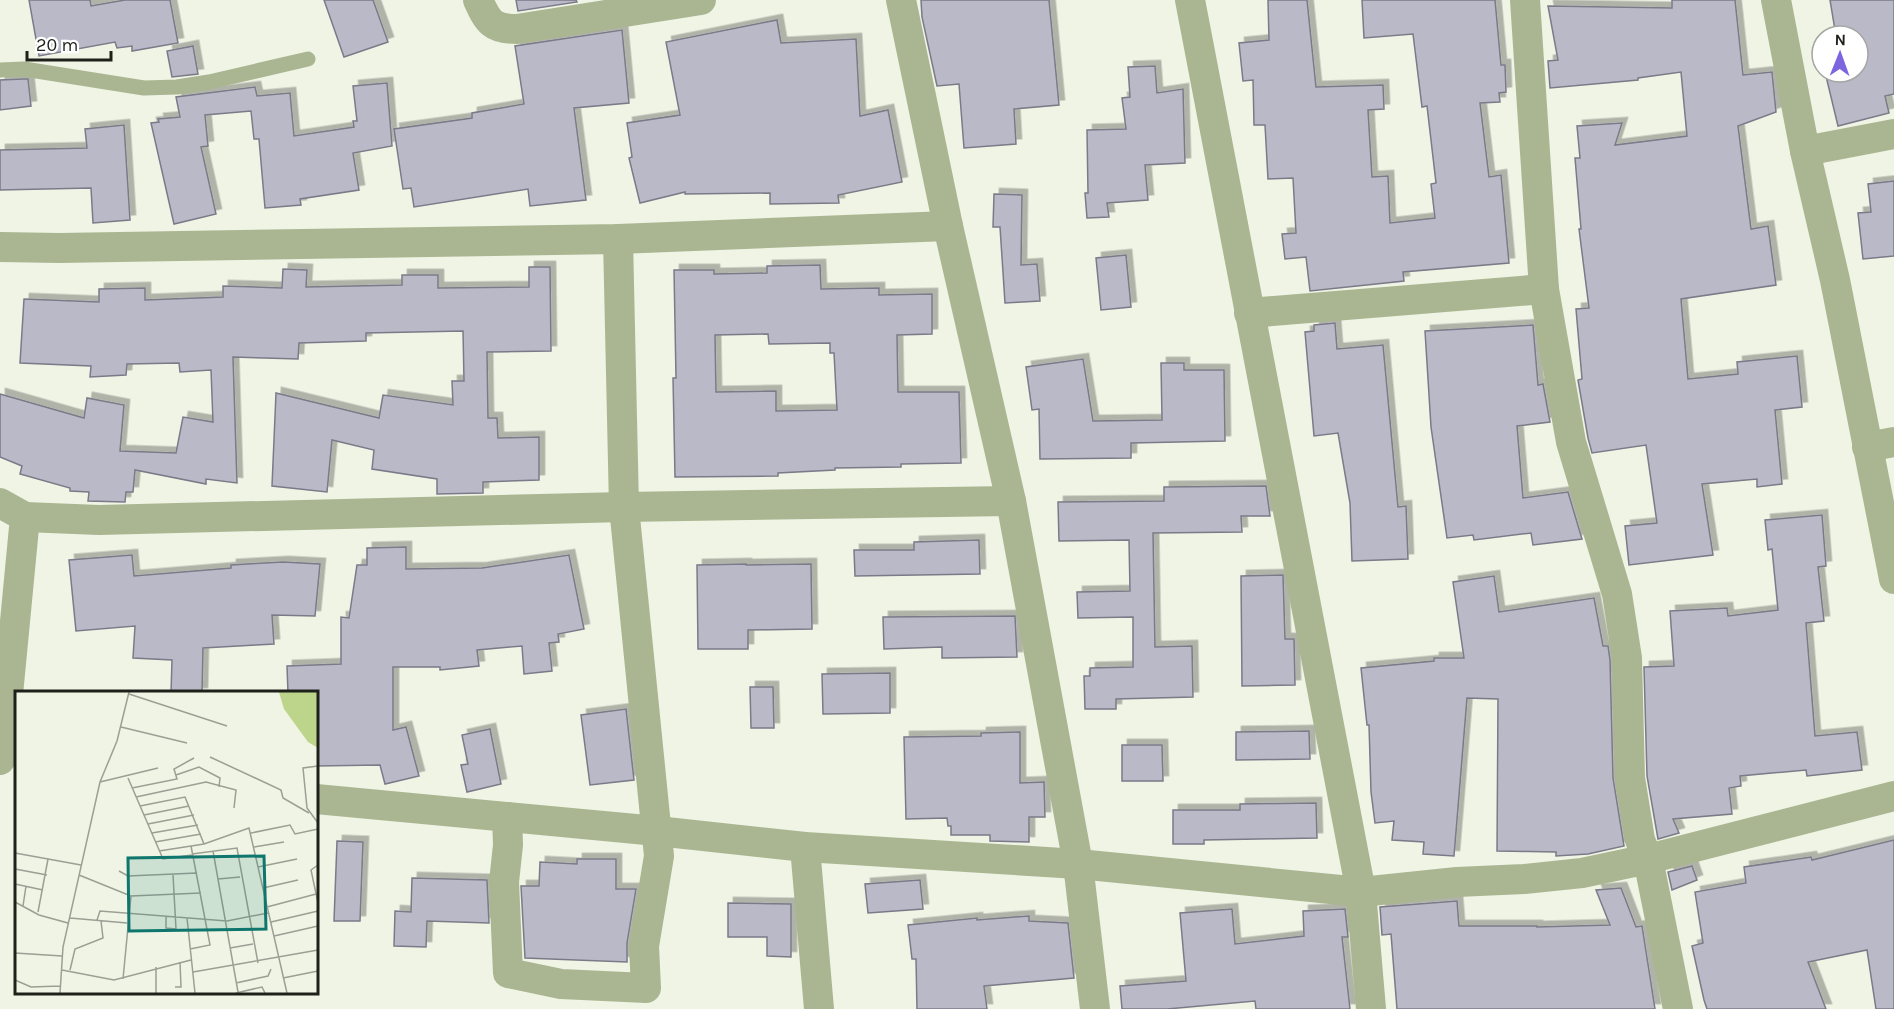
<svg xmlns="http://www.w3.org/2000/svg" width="1894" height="1009" font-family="Karla,sans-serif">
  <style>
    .building { fill: #bab9c8; stroke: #7b7a88; stroke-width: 1.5; fill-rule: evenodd; filter: url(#shadow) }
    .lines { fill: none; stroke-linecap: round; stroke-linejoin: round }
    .lane { stroke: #aab691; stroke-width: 15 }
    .street { stroke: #aab691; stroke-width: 30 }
    .inset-road { fill: none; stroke: #9b9f94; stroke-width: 1.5 }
    .view { fill: #0f766e; fill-opacity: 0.15; stroke: #0f766e; stroke-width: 3 }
    .inset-edge { fill: none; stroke: #1e201a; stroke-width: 3 }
  </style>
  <defs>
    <filter id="shadow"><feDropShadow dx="5.5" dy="-5.5" stdDeviation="0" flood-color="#0004"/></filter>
  </defs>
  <rect width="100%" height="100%" fill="#eff4e5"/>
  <g class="building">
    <path d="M 29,0 L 90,0 L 91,6 L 125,0 L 170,0 L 178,43 L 132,51 L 132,46 L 117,48 L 115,42 L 39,56 Z"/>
    <path d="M 324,0 L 373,0 L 388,42 L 344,57 Z"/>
    <path d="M 516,0 L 576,0 L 577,2 L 518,11 Z"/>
    <path d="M 921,0 L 1049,0 L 1059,105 L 1014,109 L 1016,144 L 964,148 L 959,84 L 937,86 L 922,17 Z"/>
    <path d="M 1268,0 L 1307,0 L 1316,87 L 1383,85 L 1384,109 L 1368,110 L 1372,177 L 1388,176 L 1390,223 L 1435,218 L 1431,184 L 1436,183 L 1427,106 L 1422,107 L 1413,34 L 1364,38 L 1362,0 L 1495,0 L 1501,65 L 1505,65 L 1506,92 L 1499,93 L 1500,102 L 1480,103 L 1489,177 L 1501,175 L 1509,263 L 1403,272 L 1404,281 L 1310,291 L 1306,257 L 1285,259 L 1282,234 L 1296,233 L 1293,178 L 1268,179 L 1265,125 L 1254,125 L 1253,80 L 1243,81 L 1239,43 L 1269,40 Z"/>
    <path d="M 1672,0 L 1735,0 L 1743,75 L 1772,72 L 1776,112 L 1738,126 L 1751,229 L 1768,226 L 1776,285 L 1681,299 L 1688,379 L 1738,374 L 1737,362 L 1797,356 L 1802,407 L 1775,410 L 1782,484 L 1757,487 L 1757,479 L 1702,484 L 1713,555 L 1629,565 L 1625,526 L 1657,523 L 1646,445 L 1592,453 L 1588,438 L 1578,380 L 1582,379 L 1576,309 L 1589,308 L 1579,229 L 1581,229 L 1575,158 L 1580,158 L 1577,126 L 1622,123 L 1615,145 L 1687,136 L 1681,72 L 1638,78 L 1638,80 L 1550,88 L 1548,61 L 1558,60 L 1548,6 L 1672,8 Z"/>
    <path d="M 1830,0 L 1894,0 L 1894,94 L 1885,96 L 1889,113 L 1838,126 L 1825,72 L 1858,72 L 1858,36 L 1836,36 Z"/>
    <path d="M 777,20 L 781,43 L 856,39 L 860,116 L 888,110 L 902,182 L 838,195 L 839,203 L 770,204 L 770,193 L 685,194 L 685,192 L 640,203 L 629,158 L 632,157 L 627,123 L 680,115 L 666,42 Z"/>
    <path d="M 622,30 L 629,103 L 574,108 L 586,200 L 530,206 L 528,189 L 414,207 L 411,188 L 403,189 L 394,129 L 472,118 L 472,113 L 524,104 L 515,46 Z"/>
    <path d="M 193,46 L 198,74 L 172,77 L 167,51 Z"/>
    <path d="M 1155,66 L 1157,93 L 1183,89 L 1185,163 L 1145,165 L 1148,200 L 1107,203 L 1109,217 L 1087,218 L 1085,193 L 1088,193 L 1087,130 L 1126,129 L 1122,98 L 1130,97 L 1128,67 Z"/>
    <path d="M 23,79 L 28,79 L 31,106 L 0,110 L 0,80 Z"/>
    <path d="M 387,83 L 392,146 L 353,153 L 359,190 L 300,199 L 301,205 L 265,208 L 259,139 L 254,139 L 251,111 L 205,115 L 208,146 L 201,147 L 216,214 L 174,224 L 151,123 L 159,122 L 158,119 L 180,117 L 176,97 L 255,87 L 257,96 L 290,93 L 294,136 L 354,127 L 353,121 L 357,121 L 353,86 Z"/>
    <path d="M 124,125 L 130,220 L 93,223 L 91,188 L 0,190 L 0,150 L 87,148 L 85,129 Z"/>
    <path d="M 1894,181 L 1894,256 L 1863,259 L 1858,213 L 1871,212 L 1868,184 Z"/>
    <path d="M 994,194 L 1022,195 L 1021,265 L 1037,264 L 1040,301 L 1005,303 L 1000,227 L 993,227 Z"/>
    <path d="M 1126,255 L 1131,307 L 1101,310 L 1096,258 Z"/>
    <path d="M 820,265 L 821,289 L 879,288 L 879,295 L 932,294 L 932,334 L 897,335 L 898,392 L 959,392 L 961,463 L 901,464 L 901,467 L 835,468 L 835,470 L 778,473 L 778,476 L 675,477 L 673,378 L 676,378 L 674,270 L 714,270 L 714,274 L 767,273 L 767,266 ZM 768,334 L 769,344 L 830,343 L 830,353 L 834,353 L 837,410 L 776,411 L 776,391 L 716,392 L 715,335 Z"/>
    <path d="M 529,267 L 550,267 L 551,351 L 487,352 L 488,418 L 497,418 L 498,438 L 539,437 L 539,480 L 483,482 L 483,493 L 437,494 L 437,479 L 372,469 L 374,450 L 332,440 L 327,492 L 272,486 L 276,393 L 379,418 L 383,395 L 453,405 L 452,381 L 464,381 L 463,331 L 366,333 L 366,341 L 299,343 L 298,359 L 233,357 L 237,483 L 206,479 L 206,484 L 135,470 L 133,492 L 126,492 L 125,502 L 88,501 L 89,492 L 70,491 L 70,488 L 20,474 L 22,466 L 0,457 L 0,394 L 84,418 L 87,398 L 124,405 L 120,451 L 176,453 L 183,417 L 213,422 L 211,370 L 180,372 L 179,363 L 127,364 L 126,375 L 90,377 L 91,366 L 20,363 L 24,299 L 99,302 L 99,289 L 145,288 L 145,300 L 223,297 L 223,286 L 282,288 L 283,269 L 307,270 L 306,287 L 402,285 L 402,275 L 438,275 L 438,288 L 529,287 Z"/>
    <path d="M 1335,323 L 1337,349 L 1383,345 L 1398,507 L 1406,506 L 1408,559 L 1352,561 L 1350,503 L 1338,433 L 1314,436 L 1305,332 L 1314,331 L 1314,325 Z"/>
    <path d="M 1533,325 L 1538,385 L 1543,384 L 1550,422 L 1517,426 L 1523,498 L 1568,492 L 1582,539 L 1533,545 L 1531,533 L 1474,540 L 1473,535 L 1447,538 L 1431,427 L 1425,331 Z"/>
    <path d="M 1083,359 L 1093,421 L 1162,420 L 1161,363 L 1184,363 L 1184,370 L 1224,370 L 1225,441 L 1131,443 L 1131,458 L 1040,459 L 1039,409 L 1032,410 L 1026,367 Z"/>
    <path d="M 1266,486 L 1270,516 L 1241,516 L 1242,532 L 1153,533 L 1155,647 L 1192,646 L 1193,697 L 1116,699 L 1116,709 L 1085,709 L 1084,676 L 1090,676 L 1090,668 L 1133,667 L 1133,617 L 1078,618 L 1077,592 L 1130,591 L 1129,540 L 1059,541 L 1058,502 L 1164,501 L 1164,487 Z"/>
    <path d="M 1822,515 L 1826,566 L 1818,567 L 1824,621 L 1806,623 L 1815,736 L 1857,732 L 1862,770 L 1807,776 L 1806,770 L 1740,776 L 1741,786 L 1729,788 L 1732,814 L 1673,819 L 1679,833 L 1658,839 L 1647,776 L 1644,667 L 1674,666 L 1670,611 L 1727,608 L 1728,616 L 1778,610 L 1772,549 L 1768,550 L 1765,520 Z"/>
    <path d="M 979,540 L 980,574 L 855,576 L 854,550 L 914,550 L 914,542 Z"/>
    <path d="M 406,547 L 406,569 L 482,568 L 569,555 L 584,629 L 558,634 L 559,642 L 549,643 L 552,671 L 524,674 L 522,646 L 477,650 L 479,666 L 440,670 L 440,667 L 393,667 L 393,730 L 406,727 L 419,776 L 385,784 L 380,765 L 316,766 L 316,693 L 288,693 L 287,666 L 341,664 L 341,617 L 349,618 L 357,565 L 367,565 L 367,548 Z"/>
    <path d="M 132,555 L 134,576 L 231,568 L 231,565 L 283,562 L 320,564 L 315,616 L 272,615 L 274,644 L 203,648 L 202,693 L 171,693 L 172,660 L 133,658 L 135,626 L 76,631 L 69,560 Z"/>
    <path d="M 746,564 L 746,565 L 811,564 L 812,629 L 748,630 L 748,649 L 698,649 L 697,565 Z"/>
    <path d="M 1283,575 L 1285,639 L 1294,639 L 1295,685 L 1242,686 L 1241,576 Z"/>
    <path d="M 1494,576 L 1499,612 L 1594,598 L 1603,646 L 1608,646 L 1610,660 L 1613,778 L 1624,846 L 1588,854 L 1556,856 L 1556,852 L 1497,851 L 1498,699 L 1467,698 L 1454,856 L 1423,854 L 1424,842 L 1392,840 L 1394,821 L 1375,823 L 1371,792 L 1369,725 L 1367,725 L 1361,668 L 1434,661 L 1434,658 L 1464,658 L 1453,582 Z"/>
    <path d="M 1015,616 L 1017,657 L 942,658 L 942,647 L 884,649 L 883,617 Z"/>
    <path d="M 890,673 L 890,713 L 823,714 L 822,674 Z"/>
    <path d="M 750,687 L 773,687 L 774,728 L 751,728 Z"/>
    <path d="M 626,709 L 634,780 L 590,785 L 581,715 Z"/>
    <path d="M 490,729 L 501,784 L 467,792 L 461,765 L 468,764 L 462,735 Z"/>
    <path d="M 1309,731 L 1310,759 L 1236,760 L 1236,732 Z"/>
    <path d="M 1020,732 L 1020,783 L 1044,782 L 1045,817 L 1029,817 L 1029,842 L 990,841 L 990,835 L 951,835 L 951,826 L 948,826 L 947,818 L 906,819 L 904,737 L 981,736 L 981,733 Z"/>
    <path d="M 1122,745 L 1162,745 L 1163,781 L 1122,781 Z"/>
    <path d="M 1316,803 L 1317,838 L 1204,840 L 1204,844 L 1173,844 L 1173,810 L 1240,810 L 1240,804 Z"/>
    <path d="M 1894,840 L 1894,1009 L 1876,1009 L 1867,950 L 1808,962 L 1826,1009 L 1707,1009 L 1704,1000 L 1692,946 L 1703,943 L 1695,892 L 1746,883 L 1744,867 L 1811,857 L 1812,860 Z"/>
    <path d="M 337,841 L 363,842 L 360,921 L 334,921 Z"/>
    <path d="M 577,859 L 616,859 L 616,889 L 636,889 L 627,943 L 627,962 L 525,958 L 521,886 L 539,886 L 540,862 L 577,864 Z"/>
    <path d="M 1692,866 L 1697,880 L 1672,890 L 1668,872 Z"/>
    <path d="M 412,878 L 487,880 L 489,923 L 427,921 L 426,947 L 394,946 L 395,911 L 411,912 Z"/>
    <path d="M 920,880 L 923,909 L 868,913 L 865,884 Z"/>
    <path d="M 1621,888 L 1636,927 L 1642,926 L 1655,1009 L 1397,1009 L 1391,934 L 1382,935 L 1380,907 L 1457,901 L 1459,926 L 1537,926 L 1537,927 L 1610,925 L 1596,890 Z"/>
    <path d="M 728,903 L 791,904 L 791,957 L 767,956 L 767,937 L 728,937 Z"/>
    <path d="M 1232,909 L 1235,944 L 1304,936 L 1303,911 L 1345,909 L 1348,937 L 1342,937 L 1350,1009 L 1256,1009 L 1255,1001 L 1167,1009 L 1122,1009 L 1120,986 L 1186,981 L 1180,913 Z"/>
    <path d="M 1029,916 L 1029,921 L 1068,923 L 1074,978 L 984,986 L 987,1009 L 917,1009 L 916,959 L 912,959 L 908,925 L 977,918 L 977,920 Z"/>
  </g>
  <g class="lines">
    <path class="lane" d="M 0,70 L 24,69 L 144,88 L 177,87 L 209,82 L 308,59"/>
    <g class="street">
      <path d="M 478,0 C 488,22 492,29 517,29 L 701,0"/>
      <path d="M 901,0 L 948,226 L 1011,501 L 1078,864 L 1095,1009"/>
      <path d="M 1190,0 L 1361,892 L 1371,1009"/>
      <path d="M 1525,0 L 1544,289 L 1571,442 L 1617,594 L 1627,658 L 1630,778 L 1640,840 L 1648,859 L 1678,1009"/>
      <path d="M 1776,0 L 1805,151 L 1835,280 L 1894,579"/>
      <path d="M 1805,151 L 1894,134"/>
      <path d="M 0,247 L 59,248 L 618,239 L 948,226"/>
      <path d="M 1249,313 L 1544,289"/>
      <path d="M 1867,447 L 1894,442"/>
      <path d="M 0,503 L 25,517 L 2,757 L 0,760"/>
      <path d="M 25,517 L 99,520 L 624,507 L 1011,501"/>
      <path d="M 316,799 L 657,831 L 805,847 L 1078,864 L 1361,892 L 1457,882 L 1524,879 L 1582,873 L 1648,859 L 1894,796"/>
      <path d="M 507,817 L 508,845 L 504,882 L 508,973 L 561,984 L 646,988 L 644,946 L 659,856 L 624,507 L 618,239"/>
      <path d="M 805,847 L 819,1009"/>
    </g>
  </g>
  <g transform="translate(15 691)">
    <rect width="303" height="303" fill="#eff4e5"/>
    <path d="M 264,1 L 303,1 L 303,57 L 293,51 L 269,18 Z" fill="#bdd48b"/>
    <path class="inset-road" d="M 114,3 L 212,35M 106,36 L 172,52M 195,66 L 266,99 L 268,107 L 294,122M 303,75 L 288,77 L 292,117 L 303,132M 161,84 L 184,76 L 205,87 L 204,96M 113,87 L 148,168 L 177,164M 85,91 L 143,77M 117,97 L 162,88 L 159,78 L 179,67M 121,106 L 191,91 L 221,99 L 219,117M 125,115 L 170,106 L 189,153M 129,124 L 174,115M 133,133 L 179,124M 137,142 L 183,134M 236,142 L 275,134 L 280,143 L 303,138M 140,151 L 186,143M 239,156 L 269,151M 144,160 L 189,153 L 234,137 L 272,302M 198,160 L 223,301M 0,162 L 66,174M 177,163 L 222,157 L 243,272M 303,174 L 296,179 L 303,212M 243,176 L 282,168M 0,178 L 32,184M 104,180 L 113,185 L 182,182M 64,184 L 116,205 L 108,288M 203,188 L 225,186M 0,193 L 28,199M 248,197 L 283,189M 116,205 L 186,202M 0,211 L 24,224 L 53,232M 8,215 L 11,195M 252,216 L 301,203M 23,221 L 33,168M 151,226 L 151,237 L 161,238 L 158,184M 55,227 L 112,232M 172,227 L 180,302M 82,229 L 85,220 L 212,230 L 253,222M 256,231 L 303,220M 259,245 L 303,235M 215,257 L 238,253M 175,258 L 195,254 L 176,155M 0,262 L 47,265M 47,279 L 99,289 L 176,269M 55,279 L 60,258 L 88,247 L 86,230M 178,281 L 303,259M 268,287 L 303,280M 0,289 L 16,296 L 45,295M 221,292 L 253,285 L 256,278M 160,296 L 166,296 L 165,271M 45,302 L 48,256 L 85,91 L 102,50 L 114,1M 141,302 L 141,276M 221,302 L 247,296 L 250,302"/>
    <path class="view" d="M 249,165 L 251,238 L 114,240 L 113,167 Z"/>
    <rect width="303" height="303" class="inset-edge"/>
  </g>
  <g transform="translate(1840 54) rotate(1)"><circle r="28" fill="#ffffff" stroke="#a5a6a3" stroke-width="1.5"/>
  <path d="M0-4.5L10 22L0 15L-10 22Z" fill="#7e65e0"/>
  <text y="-9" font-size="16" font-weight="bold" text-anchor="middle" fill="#1e201a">N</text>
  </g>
  <path d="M27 51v9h84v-9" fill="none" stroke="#1e201a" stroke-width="3"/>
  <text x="36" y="51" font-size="18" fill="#1e201a" stroke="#ffffff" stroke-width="4.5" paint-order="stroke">20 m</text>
</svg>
